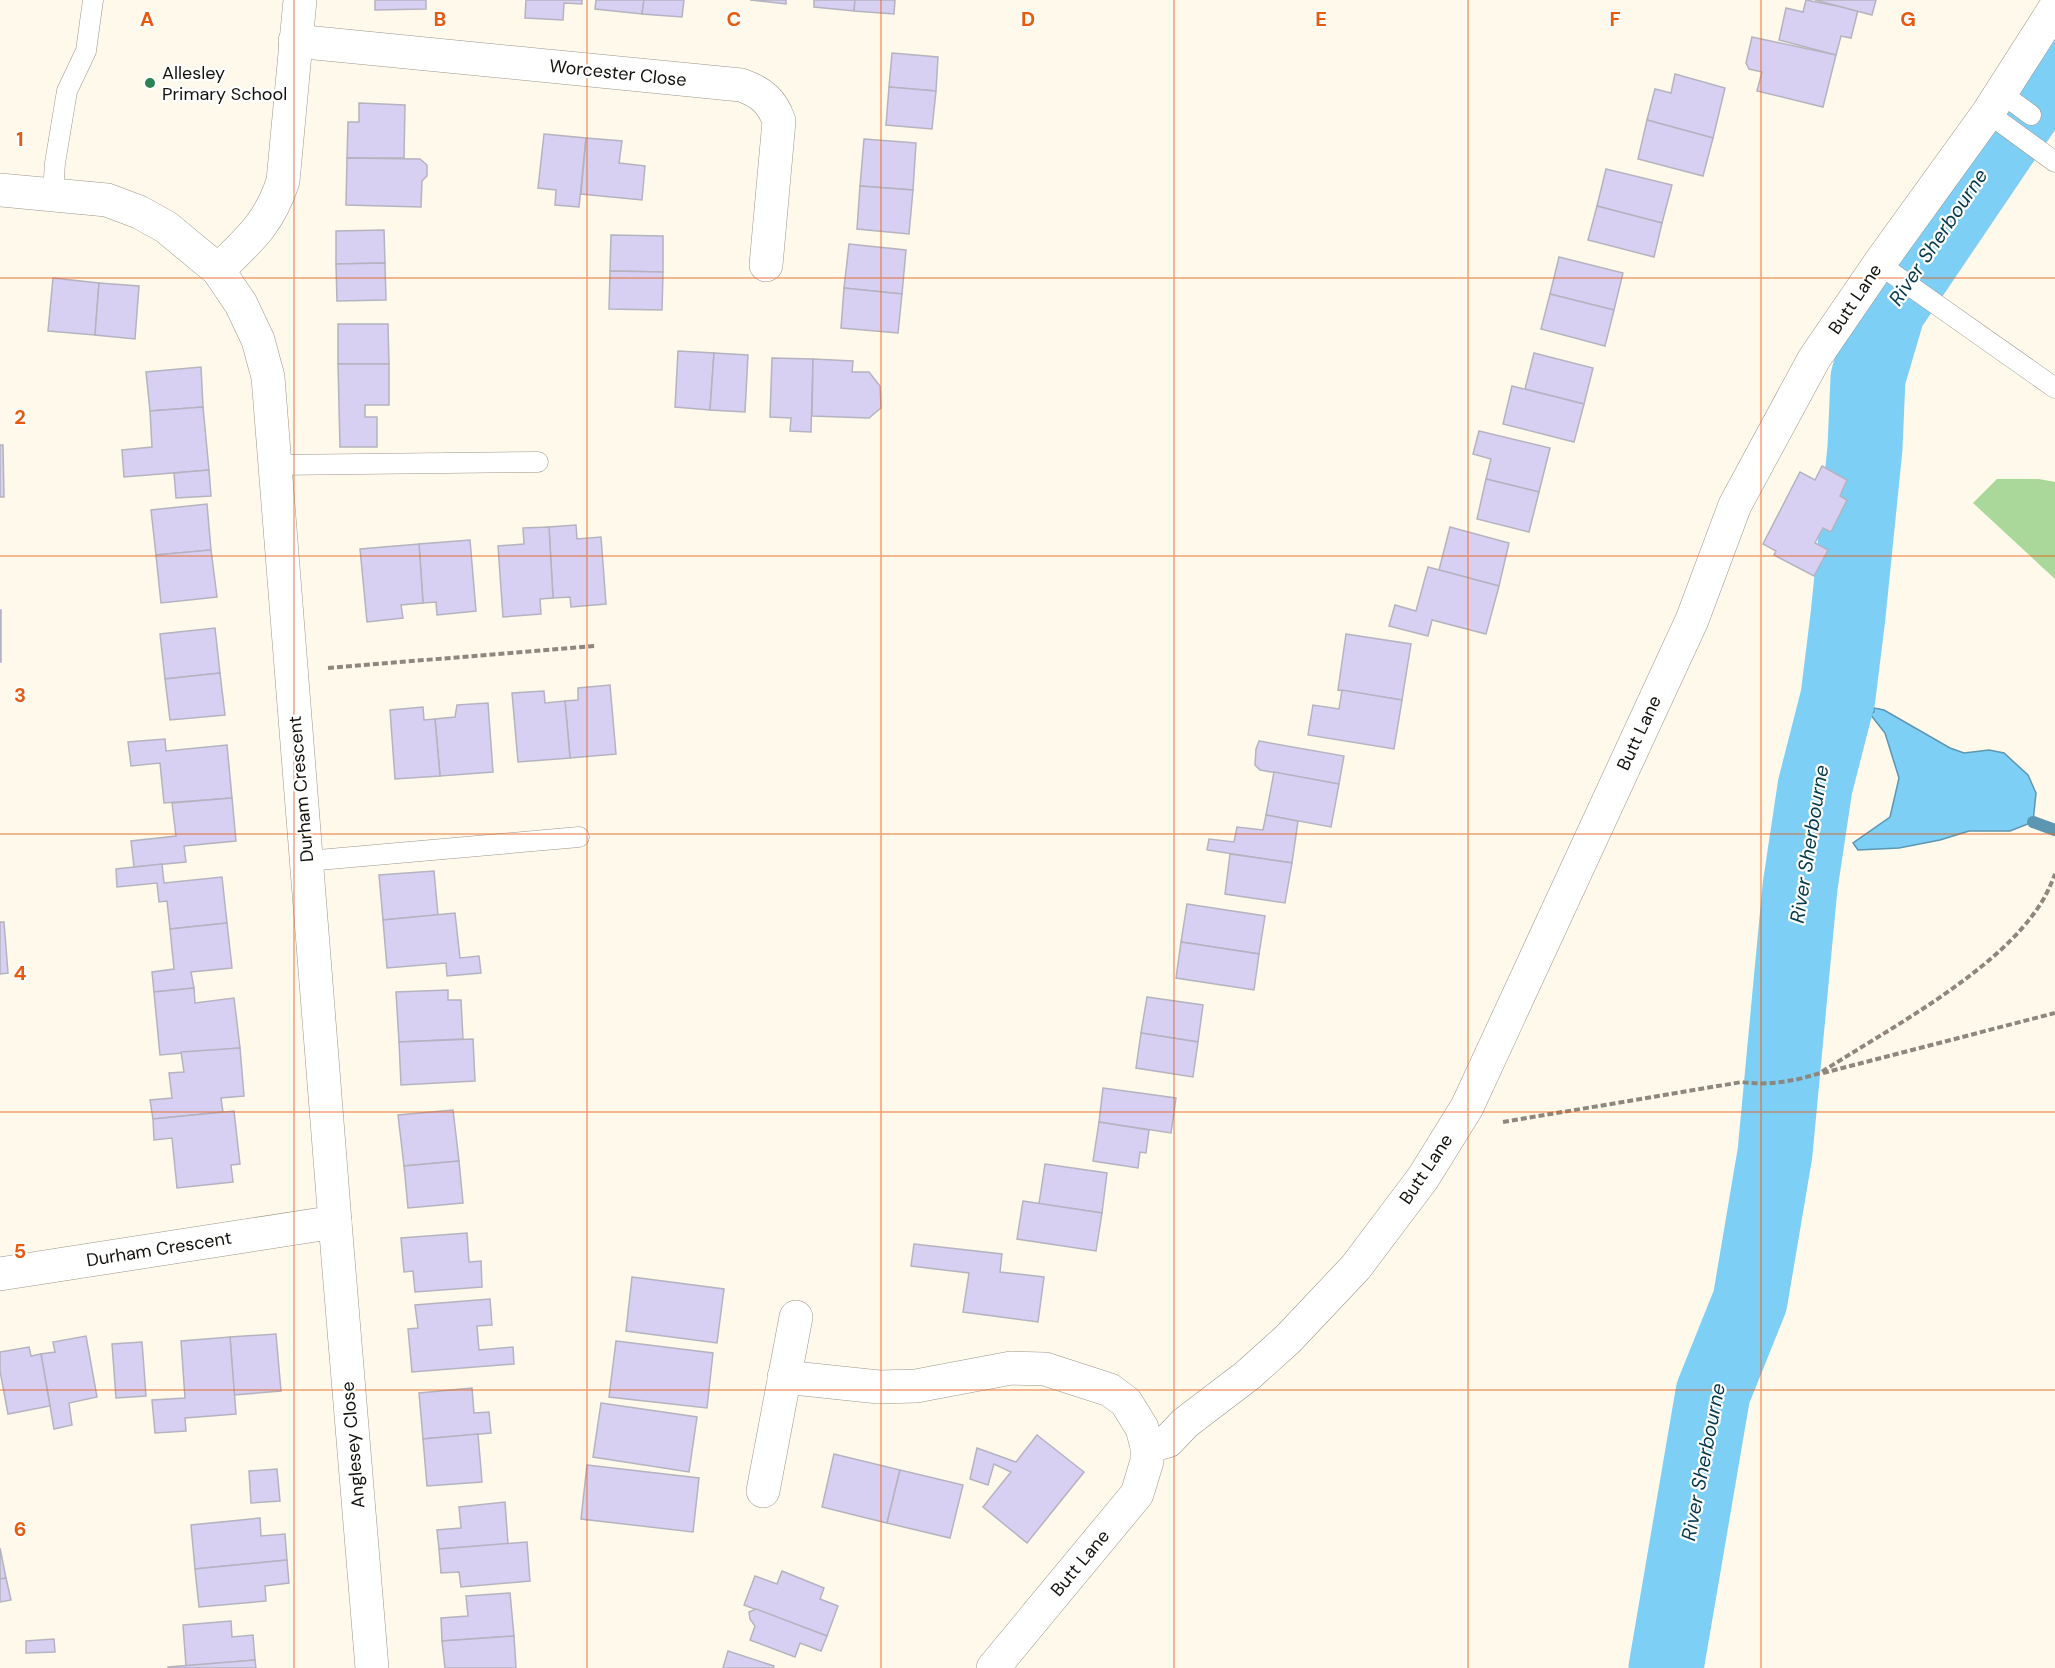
<svg xmlns="http://www.w3.org/2000/svg" width="2055" height="1668" font-family="'DM Sans',sans-serif">
  <style>
    .green { fill: #aad89a }
    .water { fill: #7dcff6; stroke: #5d96b0; stroke-width: 1.5 }
    .lines { fill: none; stroke-linecap: round; stroke-linejoin: round }
    .stream { stroke: #5d96b0; stroke-width: 12 }
    .river { stroke: #7dcff6; stroke-width: 75 }
    .building { fill: #d7d0f3; stroke: #b5b3bf; stroke-width: 1.5 }
    .lane-casing { stroke: #9b968a; stroke-width: 21 }
    .street-casing { stroke: #9b968a; stroke-width: 34 }
    .path { stroke: #8c887f; stroke-width: 4; stroke-dasharray: 6 3; stroke-linecap: butt }
    .lane { stroke: #fff; stroke-width: 20 }
    .street { stroke: #fff; stroke-width: 33 }
    .grid { fill: none; stroke: #e8590c; stroke-width: 1.5; stroke-opacity: 0.55 }
    .poi-dot { fill: #2c8255; stroke: #fff; stroke-width: 2 }
    .labels { text-anchor: middle; dominant-baseline: central; stroke-width: 4.5; stroke-linejoin: round; paint-order: stroke }
    .poi-label { font-size: 18px; fill: #12100b; stroke: #fff; text-anchor: start }
    .street-label { font-size: 18px; fill: #12100b; stroke: #fff }
    .water-label { font-size: 20px; font-style: italic; fill: #03374a; stroke: #fff }
    .grid-label { font-size: 20px; text-anchor: middle; font-weight: bold; fill: #e8590c; stroke: #fff; stroke-width: 4.5; stroke-linejoin: round; paint-order: stroke }
  </style>
  <rect width="100%" height="100%" fill="#fef9eb"/>
  <path class="green" d="M 1997,479 L 2039,479 L 2055,482 L 2055,579 L 1973,503 Z"/>
  <path class="water" d="M 1874,708 L 1884,710 L 1950,748 L 1964,753 L 1989,750 L 2004,753 L 2028,775 L 2036,793 L 2033,822 L 2010,831 L 1969,831 L 1940,840 L 1899,848 L 1858,850 L 1853,843 L 1890,817 L 1899,778 L 1885,733 L 1870,714 L 1874,712 Z"/>
  <g class="lines">
    <path class="stream" d="M 2033,822 L 2055,830"/>
    <path class="river" d="M 1666,1668 L 1713,1393 L 1750,1301 L 1775,1153 L 1800,887 L 1815,787 L 1838,697 L 1848,616 L 1865,448 L 1868,378 L 1888,310 L 2055,63"/>
  </g>
  <g class="building">
    <path d="M 375,0 L 426,0 L 426,9 L 375,10 Z"/>
    <path d="M 526,0 L 582,0 L 582,4 L 564,3 L 563,20 L 525,18 Z"/>
    <path d="M 596,0 L 644,0 L 642,14 L 595,9 Z"/>
    <path d="M 644,0 L 684,0 L 682,17 L 642,14 Z"/>
    <path d="M 750,0 L 786,0 L 786,4 Z"/>
    <path d="M 814,0 L 855,0 L 854,11 L 814,7 Z"/>
    <path d="M 855,0 L 895,0 L 894,14 L 854,11 Z"/>
    <path d="M 1806,0 L 1858,10 L 1851,38 L 1841,36 L 1836,55 L 1779,40 L 1786,8 L 1803,12 Z"/>
    <path d="M 1815,0 L 1876,0 L 1872,15 Z"/>
    <path d="M 1752,37 L 1836,55 L 1823,107 L 1757,91 L 1762,72 L 1749,69 L 1746,63 Z"/>
    <path d="M 892,53 L 938,57 L 936,91 L 889,87 Z"/>
    <path d="M 1675,74 L 1725,88 L 1713,138 L 1647,120 L 1655,89 L 1671,93 Z"/>
    <path d="M 889,87 L 936,91 L 932,129 L 886,125 Z"/>
    <path d="M 359,103 L 405,105 L 404,158 L 347,158 L 348,122 L 359,122 Z"/>
    <path d="M 1647,120 L 1713,138 L 1703,176 L 1638,159 Z"/>
    <path d="M 544,134 L 586,138 L 579,207 L 555,205 L 556,190 L 538,188 Z"/>
    <path d="M 586,138 L 622,141 L 619,163 L 645,166 L 642,200 L 581,194 Z"/>
    <path d="M 864,139 L 916,143 L 913,190 L 860,186 Z"/>
    <path d="M 347,158 L 420,159 L 427,165 L 427,176 L 422,181 L 421,207 L 346,205 Z"/>
    <path d="M 1606,169 L 1672,185 L 1662,223 L 1597,206 Z"/>
    <path d="M 860,186 L 913,190 L 909,234 L 857,229 Z"/>
    <path d="M 1597,206 L 1662,223 L 1654,257 L 1588,240 Z"/>
    <path d="M 384,230 L 385,263 L 336,264 L 336,231 Z"/>
    <path d="M 611,235 L 663,236 L 663,272 L 610,271 Z"/>
    <path d="M 849,244 L 906,250 L 902,294 L 844,288 Z"/>
    <path d="M 1559,257 L 1623,273 L 1614,310 L 1550,294 Z"/>
    <path d="M 385,263 L 386,300 L 337,301 L 336,264 Z"/>
    <path d="M 610,271 L 663,272 L 662,310 L 609,309 Z"/>
    <path d="M 53,278 L 99,283 L 95,335 L 48,331 Z"/>
    <path d="M 99,283 L 139,286 L 135,339 L 95,335 Z"/>
    <path d="M 844,288 L 902,294 L 898,333 L 841,328 Z"/>
    <path d="M 1550,294 L 1614,310 L 1605,346 L 1541,329 Z"/>
    <path d="M 338,324 L 388,324 L 389,364 L 338,364 Z"/>
    <path d="M 678,351 L 714,353 L 710,410 L 675,407 Z"/>
    <path d="M 714,353 L 748,355 L 745,412 L 710,410 Z"/>
    <path d="M 1534,353 L 1593,368 L 1584,404 L 1525,389 Z"/>
    <path d="M 772,358 L 813,359 L 811,432 L 790,431 L 791,418 L 770,417 Z"/>
    <path d="M 813,359 L 853,361 L 852,372 L 869,372 L 880,386 L 881,408 L 869,418 L 812,416 Z"/>
    <path d="M 338,364 L 389,364 L 389,405 L 365,405 L 365,417 L 377,417 L 377,447 L 340,447 Z"/>
    <path d="M 201,367 L 203,407 L 150,411 L 146,372 Z"/>
    <path d="M 1512,386 L 1584,404 L 1574,442 L 1503,424 Z"/>
    <path d="M 203,407 L 209,470 L 124,477 L 122,450 L 152,447 L 150,411 Z"/>
    <path d="M 1479,431 L 1550,448 L 1539,492 L 1486,479 L 1491,459 L 1473,454 Z"/>
    <path d="M 0,445 L 3,445 L 4,497 L 0,497 Z"/>
    <path d="M 1822,466 L 1847,480 L 1840,496 L 1847,500 L 1831,532 L 1823,528 L 1815,543 L 1828,550 L 1814,576 L 1774,555 L 1776,551 L 1763,544 L 1800,472 L 1815,480 Z"/>
    <path d="M 209,470 L 211,496 L 176,498 L 174,473 Z"/>
    <path d="M 1486,479 L 1539,492 L 1529,532 L 1477,519 Z"/>
    <path d="M 207,504 L 211,550 L 156,555 L 151,510 Z"/>
    <path d="M 576,525 L 577,539 L 601,537 L 606,604 L 571,607 L 570,597 L 553,598 L 549,527 Z"/>
    <path d="M 549,527 L 553,598 L 540,599 L 541,614 L 503,617 L 498,546 L 524,544 L 523,528 Z"/>
    <path d="M 1450,527 L 1509,543 L 1499,586 L 1439,570 Z"/>
    <path d="M 470,540 L 476,611 L 437,615 L 436,602 L 423,603 L 419,544 Z"/>
    <path d="M 419,544 L 423,603 L 401,605 L 403,618 L 367,622 L 360,549 Z"/>
    <path d="M 211,550 L 217,597 L 161,603 L 156,555 Z"/>
    <path d="M 1428,567 L 1499,586 L 1486,634 L 1432,620 L 1428,636 L 1389,626 L 1395,605 L 1416,611 Z"/>
    <rect x="0" y="610" width="1" height="52"/>
    <path d="M 215,628 L 220,673 L 165,679 L 160,634 Z"/>
    <path d="M 1346,634 L 1411,644 L 1402,700 L 1338,690 Z"/>
    <path d="M 220,673 L 225,715 L 170,720 L 165,679 Z"/>
    <path d="M 610,685 L 616,754 L 570,758 L 565,701 L 578,700 L 578,688 Z"/>
    <path d="M 1342,690 L 1402,700 L 1394,749 L 1308,735 L 1313,705 L 1339,709 Z"/>
    <path d="M 544,691 L 545,703 L 565,701 L 570,758 L 518,762 L 512,693 Z"/>
    <path d="M 488,703 L 493,772 L 440,776 L 435,719 L 455,717 L 457,705 Z"/>
    <path d="M 423,707 L 424,720 L 435,719 L 440,776 L 395,779 L 390,710 Z"/>
    <path d="M 165,739 L 166,751 L 227,745 L 232,798 L 164,803 L 160,763 L 131,766 L 128,742 Z"/>
    <path d="M 1259,741 L 1344,756 L 1339,784 L 1260,770 L 1255,765 L 1256,749 Z"/>
    <path d="M 1274,772 L 1339,784 L 1331,827 L 1266,815 Z"/>
    <path d="M 232,798 L 236,841 L 184,846 L 186,862 L 134,867 L 131,841 L 176,836 L 172,803 Z"/>
    <path d="M 1266,815 L 1298,821 L 1292,863 L 1207,850 L 1209,839 L 1234,842 L 1237,827 L 1263,830 Z"/>
    <path d="M 1230,854 L 1292,863 L 1285,903 L 1225,894 Z"/>
    <path d="M 162,864 L 164,883 L 222,877 L 227,923 L 170,929 L 167,901 L 159,902 L 157,883 L 117,887 L 116,869 Z"/>
    <path d="M 434,871 L 438,915 L 383,920 L 379,875 Z"/>
    <path d="M 1187,904 L 1265,916 L 1259,954 L 1181,942 Z"/>
    <path d="M 455,913 L 460,958 L 479,956 L 481,973 L 447,976 L 446,963 L 387,968 L 383,920 Z"/>
    <path d="M 0,922 L 4,922 L 8,973 L 0,974 Z"/>
    <path d="M 227,923 L 232,968 L 191,972 L 194,988 L 154,992 L 152,972 L 174,969 L 170,929 Z"/>
    <path d="M 1181,942 L 1259,954 L 1254,990 L 1176,978 Z"/>
    <path d="M 194,988 L 195,1003 L 234,998 L 240,1048 L 160,1055 L 154,992 Z"/>
    <path d="M 448,990 L 448,1000 L 461,1000 L 463,1039 L 399,1042 L 396,992 Z"/>
    <path d="M 1147,997 L 1203,1005 L 1198,1042 L 1141,1033 Z"/>
    <path d="M 1141,1033 L 1198,1042 L 1193,1077 L 1136,1068 Z"/>
    <path d="M 473,1039 L 475,1081 L 401,1085 L 399,1042 Z"/>
    <path d="M 240,1048 L 244,1096 L 221,1098 L 223,1112 L 153,1119 L 150,1100 L 172,1098 L 169,1073 L 184,1072 L 181,1052 Z"/>
    <path d="M 1103,1088 L 1176,1098 L 1171,1133 L 1099,1122 Z"/>
    <path d="M 453,1110 L 459,1161 L 404,1166 L 398,1115 Z"/>
    <path d="M 234,1111 L 240,1164 L 231,1165 L 233,1182 L 177,1188 L 172,1138 L 154,1140 L 153,1119 Z"/>
    <path d="M 1099,1122 L 1149,1130 L 1146,1153 L 1140,1152 L 1138,1168 L 1093,1161 Z"/>
    <path d="M 459,1161 L 463,1203 L 408,1208 L 404,1166 Z"/>
    <path d="M 1045,1164 L 1107,1173 L 1102,1213 L 1039,1204 Z"/>
    <path d="M 1023,1201 L 1102,1213 L 1096,1251 L 1017,1239 Z"/>
    <path d="M 467,1233 L 469,1262 L 481,1261 L 482,1287 L 415,1292 L 413,1271 L 404,1272 L 401,1238 Z"/>
    <path d="M 914,1244 L 1002,1254 L 1000,1272 L 1044,1277 L 1038,1322 L 963,1312 L 969,1273 L 911,1266 Z"/>
    <path d="M 632,1277 L 724,1289 L 717,1343 L 626,1331 Z"/>
    <path d="M 490,1299 L 492,1325 L 477,1326 L 479,1350 L 513,1347 L 514,1364 L 412,1372 L 408,1329 L 418,1328 L 415,1305 Z"/>
    <path d="M 276,1334 L 281,1391 L 234,1395 L 230,1337 Z"/>
    <path d="M 86,1336 L 97,1397 L 69,1403 L 72,1425 L 54,1429 L 41,1354 L 55,1352 L 53,1342 Z"/>
    <path d="M 230,1337 L 236,1414 L 185,1418 L 186,1431 L 155,1433 L 152,1400 L 185,1398 L 181,1341 Z"/>
    <path d="M 616,1341 L 713,1353 L 707,1408 L 609,1397 Z"/>
    <path d="M 142,1342 L 146,1396 L 116,1398 L 112,1344 Z"/>
    <path d="M 29,1347 L 31,1356 L 41,1354 L 50,1406 L 8,1414 L 0,1371 L 0,1352 Z"/>
    <path d="M 472,1388 L 474,1413 L 489,1412 L 491,1433 L 423,1439 L 419,1393 Z"/>
    <path d="M 601,1403 L 697,1417 L 689,1472 L 593,1457 Z"/>
    <path d="M 478,1434 L 482,1482 L 427,1486 L 423,1439 Z"/>
    <path d="M 1037,1435 L 1084,1472 L 1027,1543 L 983,1507 L 1011,1472 L 994,1464 L 988,1485 L 970,1479 L 977,1448 L 1016,1462 Z"/>
    <path d="M 834,1454 L 900,1470 L 887,1523 L 822,1507 Z"/>
    <path d="M 587,1465 L 699,1478 L 693,1532 L 581,1519 Z"/>
    <path d="M 277,1469 L 280,1501 L 251,1503 L 249,1471 Z"/>
    <path d="M 900,1470 L 963,1485 L 950,1538 L 887,1523 Z"/>
    <path d="M 505,1502 L 508,1544 L 439,1549 L 437,1530 L 461,1528 L 459,1507 Z"/>
    <path d="M 260,1518 L 261,1536 L 285,1534 L 287,1560 L 195,1569 L 191,1525 Z"/>
    <path d="M 527,1542 L 530,1581 L 461,1587 L 459,1572 L 441,1573 L 439,1549 Z"/>
    <path d="M 0,1548 L 6,1578 L 0,1579 Z"/>
    <path d="M 287,1560 L 289,1583 L 265,1586 L 266,1601 L 199,1607 L 195,1569 Z"/>
    <path d="M 782,1571 L 824,1588 L 820,1599 L 838,1606 L 827,1636 L 744,1605 L 755,1576 L 777,1584 Z"/>
    <path d="M 6,1578 L 11,1600 L 0,1602 L 0,1579 Z"/>
    <path d="M 510,1593 L 514,1636 L 442,1641 L 441,1618 L 468,1616 L 466,1596 Z"/>
    <path d="M 756,1609 L 827,1636 L 821,1651 L 800,1643 L 795,1657 L 750,1640 L 755,1626 L 750,1619 L 749,1612 Z"/>
    <path d="M 231,1621 L 232,1637 L 253,1635 L 255,1660 L 186,1666 L 183,1625 Z"/>
    <path d="M 514,1636 L 516,1668 L 445,1668 L 442,1641 Z"/>
    <path d="M 54,1639 L 55,1652 L 26,1653 L 26,1641 Z"/>
    <path d="M 728,1651 L 774,1666 L 773,1668 L 723,1668 Z"/>
    <path d="M 255,1660 L 256,1668 L 168,1668 L 168,1667 Z"/>
  </g>
  <g class="lines">
    <g class="lane-casing">
      <g id="lane">
        <path d="M 2001,93 L 2031,115"/>
        <path d="M 1988,113 L 2055,162"/>
        <path d="M 53,193 L 55,163 L 67,91 L 86,51 L 93,0"/>
        <path d="M 1879,264 L 2055,388"/>
        <path d="M 275,465 L 538,462"/>
        <path d="M 307,861 L 579,837"/>
      </g>
    </g>
    <g class="street-casing">
      <g id="street">
        <path d="M 295,41 L 741,85 C 761,92 772,101 779,121 L 766,265"/>
        <path d="M 0,190 L 107,200 L 139,212 L 166,227 L 218,270 L 241,304 L 258,340 L 268,377 L 335,1222 L 0,1274"/>
        <path d="M 218,270 C 249,240 269,224 283,181 L 300,0"/>
        <path d="M 335,1222 L 372,1668"/>
        <path d="M 784,1377 L 879,1387 L 916,1386 L 1011,1368 L 1045,1369 L 1110,1390 L 1126,1402 L 1142,1428 L 1147,1447 L 1147,1461 L 1137,1494 L 993,1668"/>
        <path d="M 1147,1447 L 1168,1441 L 1185,1423 L 1248,1375 L 1288,1339 L 1356,1267 L 1423,1178 L 1467,1107 L 1692,620 L 1735,505 L 1814,359 L 1879,264 L 1988,113 L 2055,8"/>
        <path d="M 763,1491 L 796,1317"/>
      </g>
    </g>
    <g class="path">
      <path d="M 328,668 L 595,646"/>
      <path d="M 1823,1073 L 2055,1013"/>
      <path d="M 1503,1122 L 1742,1082 C 1767,1086 1796,1081 1820,1073 C 1888,1029 1998,972 2041,903 C 2047,894 2051,884 2055,874"/>
    </g>
    <use href="#lane" class="lane"/>
    <use href="#street" class="street"/>
  </g>
  <path class="grid" d="M 294,0 L 294,1668M 587,0 L 587,1668M 881,0 L 881,1668M 1174,0 L 1174,1668M 1468,0 L 1468,1668M 1761,0 L 1761,1668M 0,278 L 2055,278M 0,556 L 2055,556M 0,834 L 2055,834M 0,1112 L 2055,1112M 0,1390 L 2055,1390"/>
  <circle class="poi-dot" cx="150" cy="83" r="6"/>
  <g class="labels">
    <g class="poi-label">
      <text x="162" y="73">Allesley<tspan x="162" dy="21">Primary School</tspan></text>
    </g>
    <g class="street-label">
      <text transform="translate(618 73) rotate(6)">Worcester Close</text>
      <text transform="translate(1855 299) rotate(-56)">Butt Lane</text>
      <text transform="translate(1639 733) rotate(-65)">Butt Lane</text>
      <text transform="translate(301 789) rotate(-95)">Durham Crescent</text>
      <text transform="translate(1426 1169) rotate(-56)">Butt Lane</text>
      <text transform="translate(159 1249) rotate(-9)">Durham Crescent</text>
      <text transform="translate(353 1445) rotate(-95)">Anglesey Close</text>
      <text transform="translate(1080 1563) rotate(-50)">Butt Lane</text>
    </g>
    <g class="water-label">
      <text transform="translate(1938 237) rotate(-56)">River Sherbourne</text>
      <text transform="translate(1809 844) rotate(-81)">River Sherbourne</text>
      <text transform="translate(1703 1462) rotate(-79)">River Sherbourne</text>
    </g>
  </g>
  <g class="grid-label">
    <text x="147" y="26">A</text>
    <text x="440" y="26">B</text>
    <text x="734" y="26">C</text>
    <text x="1028" y="26">D</text>
    <text x="1321" y="26">E</text>
    <text x="1615" y="26">F</text>
    <text x="1908" y="26">G</text>
    <text x="20" y="146">1</text>
    <text x="20" y="424">2</text>
    <text x="20" y="702">3</text>
    <text x="20" y="980">4</text>
    <text x="20" y="1258">5</text>
    <text x="20" y="1536">6</text>
  </g>
</svg>
